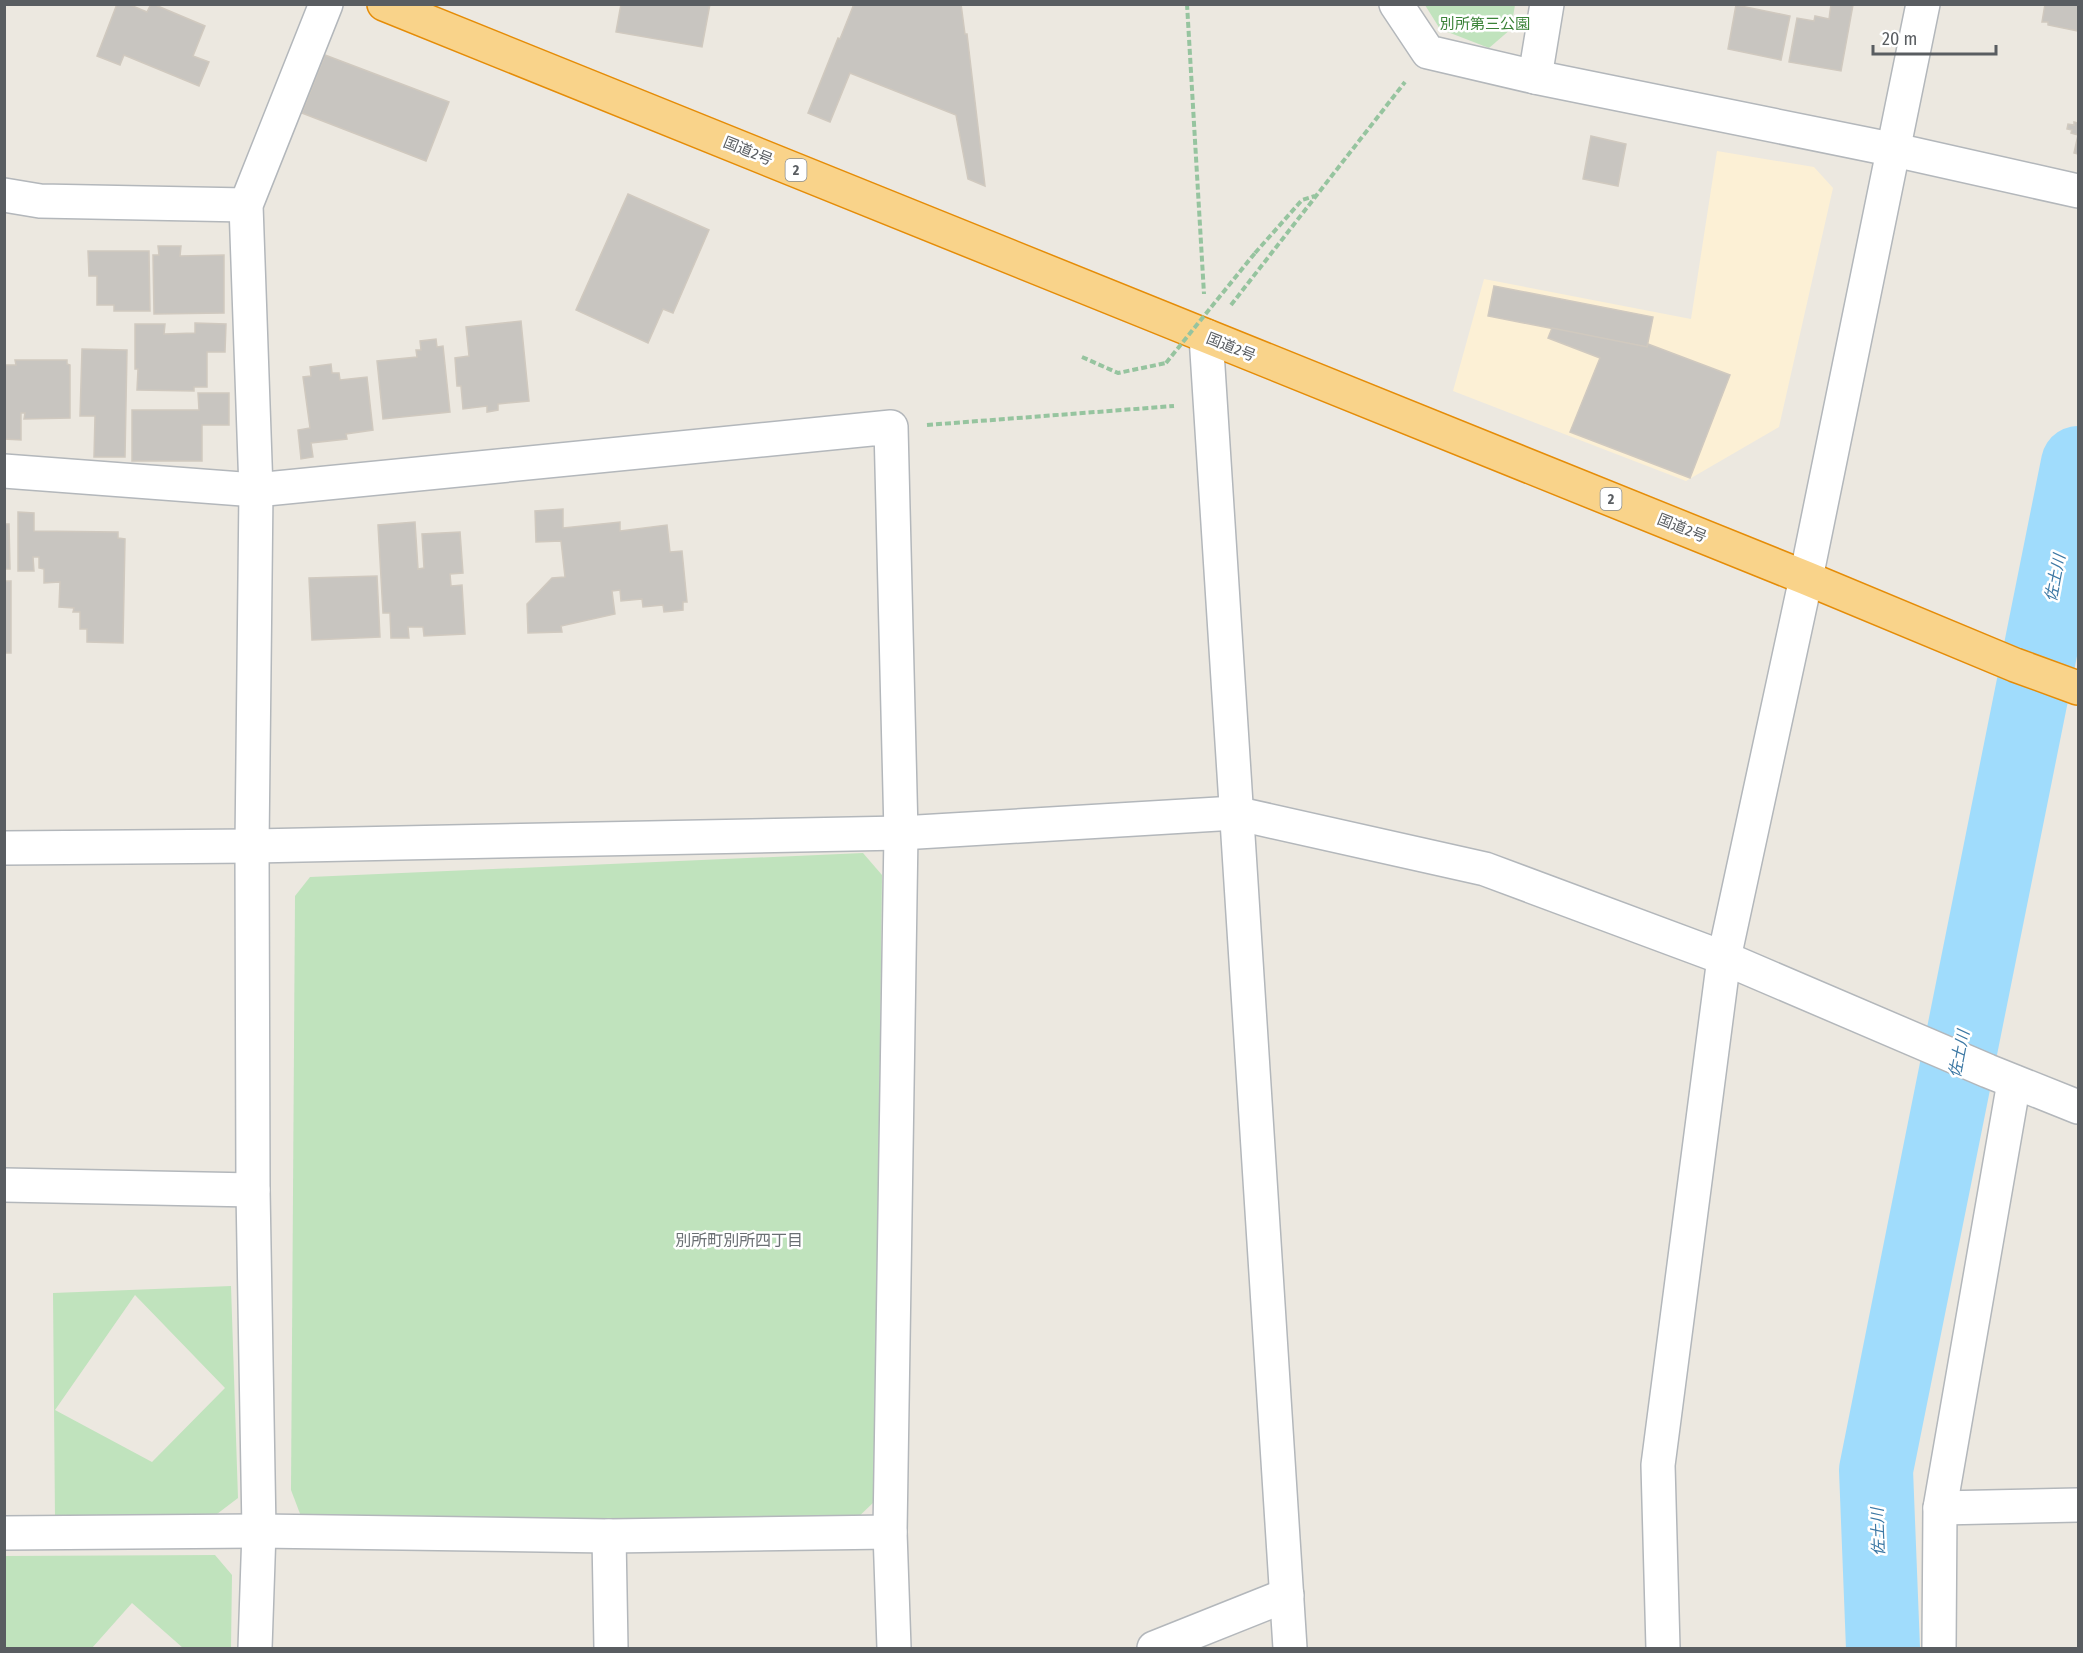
<svg xmlns="http://www.w3.org/2000/svg" width="2083" height="1653" font-family="'Fira Sans Condensed','Noto Sans JP',sans-serif">
  <style>
    .commercial { fill: #fcf0d5 }
    .green { fill: #c0e3bd; fill-rule: evenodd }
    .lines { fill: none; stroke-linecap: round; stroke-linejoin: round }
    .river { stroke: #a0dcfc; stroke-width: 74 }
    .building { fill: #c8c5c0; stroke: #d0c9bf; stroke-width: 1.5 }
    .minor-casing { stroke: #b3b7bb; stroke-width: 36 }
    .highway-casing { stroke: #e58c07; stroke-width: 36 }
    .path { stroke: #96c49f; stroke-width: 4; stroke-dasharray: 6 3; stroke-linecap: butt }
    .minor { stroke: #fff; stroke-width: 33 }
    .highway { stroke: #f9d38a; stroke-width: 33 }
    .path-bridge { stroke: #96c49f; stroke-width: 4; stroke-dasharray: 6 3; stroke-linecap: butt }
    .labels { text-anchor: middle; dominant-baseline: central; stroke-width: 5; stroke-linejoin: round; paint-order: stroke }
    .shield { fill: #fff; stroke: #8b8e90; stroke-width: 1.5 }
    .shield-label { font-size: 14px; font-weight: bold; fill: #595d61 }
    .park-label { font-size: 15px; fill: #3a8237; stroke: #fff }
    .street-label { font-size: 15px; fill: #595d61; stroke: #fff }
    .water-label { font-size: 16px; font-style: italic; fill: #3c78a4; stroke: #fff }
    .neighbourhood-label { font-size: 16px; fill: #6a6f73; stroke: #fff }
  </style>
  <rect width="100%" height="100%" fill="#ece8e0"/>
  <path class="commercial" d="M 1717,151 L 1814,167 L 1833,188 L 1779,427 L 1686,481 L 1453,391 L 1484,279 L 1691,319 Z"/>
  <g class="green">
    <path d="M 1425,5 L 1515,5 L 1511,29 L 1489,48 L 1440,29 Z"/>
    <path d="M 863,853 L 882,875 L 875,1501 L 852,1523 L 302,1519 L 291,1490 L 295,896 L 310,877 Z"/>
    <path d="M 231,1286 L 238,1498 L 213,1517 L 55,1519 L 53,1293 ZM 135,1295 L 225,1388 L 152,1462 L 55,1410 Z"/>
    <path d="M 215,1555 L 232,1575 L 231,1648 L 183,1648 L 132,1603 L 92,1648 L 5,1648 L 5,1556 Z"/>
  </g>
  <g class="lines">
    <path class="river" d="M 1883,1648 L 1876,1470 L 2078,463"/>
  </g>
  <g class="building">
    <path d="M 117,4 L 128,4 L 147,12 L 151,4 L 153,4 L 205,26 L 193,56 L 209,62 L 199,86 L 124,55 L 120,65 L 97,56 Z"/>
    <path d="M 621,4 L 710,4 L 702,47 L 616,32 Z"/>
    <path d="M 854,4 L 961,4 L 965,34 L 967,34 L 985,186 L 968,179 L 956,115 L 850,73 L 830,122 L 808,113 L 838,38 L 840,39 Z"/>
    <path d="M 1831,4 L 1853,5 L 1841,71 L 1789,62 L 1797,18 L 1814,21 L 1815,16 L 1829,19 Z"/>
    <path d="M 2045,4 L 2078,4 L 2078,31 L 2048,25 L 2048,22 L 2042,22 Z"/>
    <path d="M 1736,5 L 1790,16 L 1781,60 L 1728,49 Z"/>
    <path d="M 325,55 L 449,102 L 426,161 L 302,113 Z"/>
    <path d="M 2074,122 L 2078,123 L 2078,154 L 2074,153 L 2078,135 L 2071,133 L 2072,130 L 2067,129 L 2068,124 L 2074,125 Z"/>
    <path d="M 1591,136 L 1626,144 L 1618,186 L 1583,179 Z"/>
    <path d="M 628,194 L 709,230 L 673,313 L 663,309 L 648,343 L 576,310 Z"/>
    <path d="M 158,246 L 181,246 L 180,256 L 224,255 L 224,313 L 154,314 L 153,255 L 159,255 Z"/>
    <path d="M 88,251 L 149,251 L 150,311 L 114,311 L 114,305 L 97,305 L 97,276 L 89,276 Z"/>
    <path d="M 1494,286 L 1653,317 L 1647,347 L 1488,316 Z"/>
    <path d="M 521,321 L 529,401 L 498,404 L 498,410 L 487,412 L 487,406 L 463,409 L 461,386 L 457,386 L 455,358 L 469,356 L 466,327 Z"/>
    <path d="M 195,323 L 226,324 L 225,352 L 207,352 L 207,387 L 194,387 L 194,391 L 137,390 L 138,369 L 135,369 L 135,324 L 165,324 L 164,334 L 195,333 Z"/>
    <path d="M 1552,328 L 1647,347 L 1648,344 L 1730,375 L 1690,478 L 1570,432 L 1600,358 L 1548,338 Z"/>
    <path d="M 436,339 L 437,347 L 443,346 L 450,412 L 383,419 L 377,361 L 417,357 L 416,350 L 421,350 L 420,341 Z"/>
    <path d="M 82,349 L 127,350 L 125,457 L 94,457 L 95,416 L 80,416 Z"/>
    <path d="M 15,360 L 67,360 L 67,364 L 70,365 L 70,418 L 24,419 L 25,413 L 21,413 L 21,440 L 4,439 L 4,365 L 16,365 Z"/>
    <path d="M 331,364 L 332,373 L 339,373 L 340,380 L 367,377 L 373,430 L 346,434 L 347,439 L 311,443 L 313,457 L 301,459 L 298,430 L 310,428 L 303,377 L 311,376 L 310,367 Z"/>
    <path d="M 198,393 L 229,393 L 229,425 L 202,425 L 202,461 L 132,461 L 132,410 L 199,410 Z"/>
    <path d="M 563,509 L 563,528 L 620,522 L 620,531 L 667,525 L 670,552 L 682,551 L 687,602 L 683,602 L 683,610 L 664,612 L 663,605 L 643,607 L 642,599 L 621,601 L 620,590 L 612,591 L 615,614 L 561,626 L 562,632 L 528,633 L 527,604 L 552,578 L 565,577 L 561,541 L 536,542 L 535,511 Z"/>
    <path d="M 18,512 L 34,513 L 34,531 L 118,532 L 118,538 L 125,539 L 123,643 L 87,642 L 87,629 L 80,629 L 80,612 L 73,612 L 74,608 L 59,607 L 60,582 L 44,583 L 44,569 L 39,568 L 39,557 L 33,557 L 34,571 L 18,571 Z"/>
    <path d="M 415,522 L 418,569 L 424,568 L 422,534 L 460,532 L 463,573 L 450,574 L 451,586 L 462,585 L 465,634 L 424,636 L 423,627 L 408,627 L 409,638 L 391,638 L 390,613 L 383,613 L 378,525 Z"/>
    <path d="M 4,524 L 9,524 L 10,569 L 4,569 Z"/>
    <path d="M 377,576 L 380,637 L 312,640 L 309,578 Z"/>
    <rect x="4" y="581" width="7" height="72"/>
  </g>
  <g class="lines">
    <g class="minor-casing">
      <g id="minor">
        <path d="M 1396,4 L 1428,52 L 1535,77 L 1895,150 L 2078,191"/>
        <path d="M 1535,77 L 1547,4"/>
        <path d="M 4,195 L 40,201 L 246,205"/>
        <path d="M 1206,336 L 1290,1648"/>
        <path d="M 4,471 L 256,490 L 891,427 L 901,833 L 890,1532 L 894,1648"/>
        <path d="M 4,848 L 252,846 L 901,833 L 1235,813 L 1485,869 L 1724,958 L 1988,1071 L 2078,1107"/>
        <path d="M 4,1185 L 253,1190"/>
        <path d="M 1940,1508 L 2078,1505"/>
        <path d="M 4,1533 L 259,1531 L 609,1536 L 890,1532"/>
        <path d="M 609,1536 L 611,1648"/>
        <path d="M 255,1648 L 259,1531 L 253,1190 L 252,846 L 256,490 L 246,205 L 326,4"/>
        <path d="M 1154,1648 L 1287,1595"/>
        <path d="M 1663,1648 L 1658,1465 L 1724,958 L 1806,578 L 1923,4"/>
        <path d="M 1939,1648 L 1940,1508 L 2014,1082"/>
      </g>
    </g>
    <g class="highway-casing">
      <path id="highway" d="M 384,4 L 1806,578 L 2015,665 L 2078,688"/>
    </g>
    <g class="path">
      <path d="M 1187,4 L 1204,294"/>
      <path d="M 1255,253 L 1302,200 L 1315,196"/>
      <path d="M 1231,305 L 1405,82"/>
      <path d="M 1082,357 L 1118,373 L 1166,363"/>
      <path d="M 927,425 L 1174,406"/>
    </g>
    <use href="#minor" class="minor"/>
    <use href="#highway" class="highway"/>
    <path class="path-bridge" d="M 1166,363 L 1255,253"/>
  </g>
  <g class="labels">
    <g class="shield">
      <rect x="785.5" y="159" width="21" height="22" rx="4.5"/>
      <rect x="1600.5" y="488" width="21" height="22" rx="4.5"/>
    </g>
    <g class="shield-label">
      <text x="796" y="170">2</text>
      <text x="1611" y="499">2</text>
    </g>
    <g class="park-label">
      <text x="1485" y="24">別所第三公園</text>
    </g>
    <g class="street-label">
      <text transform="translate(748 151) rotate(22)">国道2号</text>
      <text transform="translate(1231 347) rotate(22)">国道2号</text>
      <text transform="translate(1682 528) rotate(22)">国道2号</text>
    </g>
    <g class="water-label">
      <text transform="translate(2055 578) rotate(-79)">佐土川</text>
      <text transform="translate(1959 1054) rotate(-79)">佐土川</text>
      <text transform="translate(1878 1532) rotate(-92)">佐土川</text>
    </g>
    <g class="neighbourhood-label">
      <text x="739" y="1240">別所町別所四丁目</text>
    </g>
  </g>
  <rect width="2083" height="1653" fill="none" stroke="#595d61" stroke-width="12"/>
  <path d="M1873 45v9h123v-9" fill="none" stroke="#595d61" stroke-width="3"/>
  <text x="1882" y="45" font-size="18" fill="#595d61" stroke="#ffffff" stroke-width="4.5" paint-order="stroke">20 m</text>
</svg>
